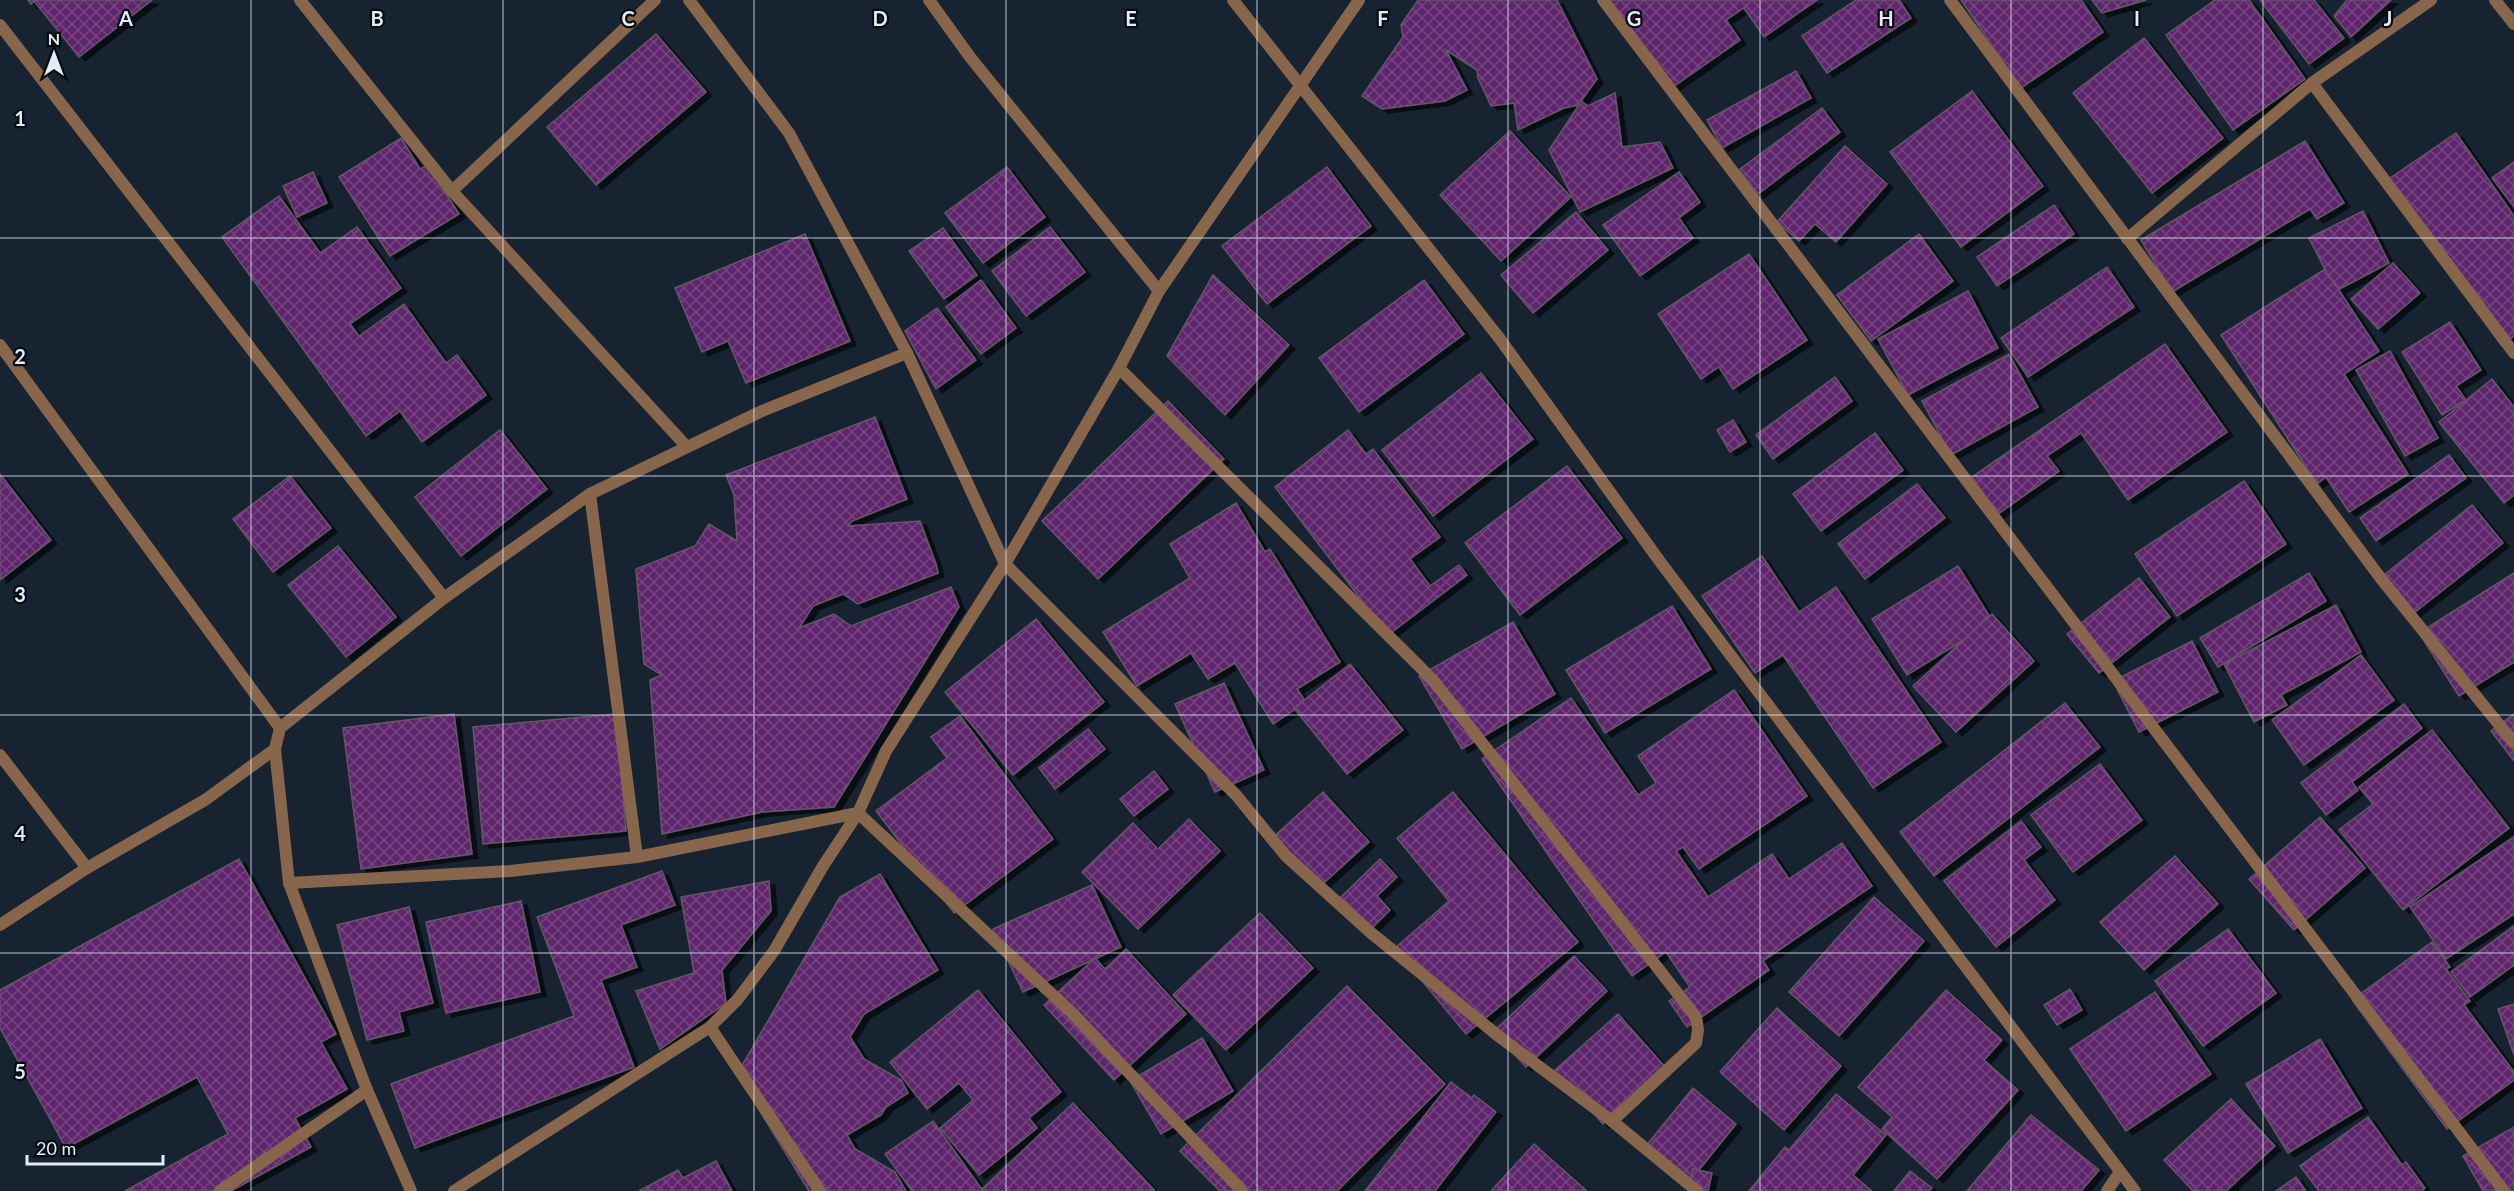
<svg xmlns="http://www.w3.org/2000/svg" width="2514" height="1191" font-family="Lato,sans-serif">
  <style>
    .building { fill: url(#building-cross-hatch); stroke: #655768; stroke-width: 1.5; filter: url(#shadow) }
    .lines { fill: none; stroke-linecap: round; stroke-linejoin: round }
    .street { stroke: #87664b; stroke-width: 12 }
    .grid { fill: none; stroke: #e4ebf5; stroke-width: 1.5; stroke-opacity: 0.55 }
    .grid-label { font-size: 20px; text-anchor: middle; font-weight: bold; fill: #e4ebf5; stroke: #070c12; stroke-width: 4.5; stroke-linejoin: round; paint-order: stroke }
  </style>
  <defs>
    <pattern id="building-cross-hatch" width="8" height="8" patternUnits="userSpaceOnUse" patternTransform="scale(1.5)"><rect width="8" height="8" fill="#5f256c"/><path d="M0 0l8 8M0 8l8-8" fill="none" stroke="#764582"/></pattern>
    <filter id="shadow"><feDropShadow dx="6" dy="4" stdDeviation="0" flood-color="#0009"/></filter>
  </defs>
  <rect width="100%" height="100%" fill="#172331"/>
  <g class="building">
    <path d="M 28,0 L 152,0 L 79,57 L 34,1 L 31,4 Z"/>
    <path d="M 1418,0 L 1557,0 L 1597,79 L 1581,101 L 1588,106 L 1615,93 L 1622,147 L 1660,142 L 1673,168 L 1580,212 L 1549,150 L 1579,105 L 1564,108 L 1518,130 L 1514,103 L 1491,106 L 1478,78 L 1477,70 L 1446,50 L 1467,90 L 1445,101 L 1382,109 L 1362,96 L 1403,37 L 1401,25 Z"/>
    <path d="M 1608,0 L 1817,0 L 1764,37 L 1744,8 L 1726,20 L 1740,40 L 1670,89 Z"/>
    <path d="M 1856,0 L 1899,0 L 1911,18 L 1827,73 L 1802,36 Z"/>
    <path d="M 1961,0 L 2081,0 L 2103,32 L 2021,88 Z"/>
    <path d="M 2092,0 L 2146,0 L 2102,13 Z"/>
    <path d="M 2215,0 L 2249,0 L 2305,79 L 2233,130 L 2166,35 Z"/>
    <path d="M 2260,0 L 2314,0 L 2344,38 L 2309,64 Z"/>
    <path d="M 2347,0 L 2391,0 L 2351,37 L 2334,16 Z"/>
    <path d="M 656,34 L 706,92 L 596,185 L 547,127 Z"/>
    <path d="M 2144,38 L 2223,138 L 2152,193 L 2073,93 Z"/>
    <path d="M 1796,71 L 1811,98 L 1722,148 L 1707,120 Z"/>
    <path d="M 1972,91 L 2043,186 L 1961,247 L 1890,152 Z"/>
    <path d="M 1822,108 L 1840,132 L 1758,194 L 1739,170 Z"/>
    <path d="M 1510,131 L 1571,197 L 1501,261 L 1440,195 Z"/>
    <path d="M 2456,133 L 2514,216 L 2514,336 L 2501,345 L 2386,181 Z"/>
    <path d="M 401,138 L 420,169 L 428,165 L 459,214 L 390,256 L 339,177 Z"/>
    <path d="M 2305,141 L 2344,203 L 2317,219 L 2310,209 L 2172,292 L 2141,240 Z"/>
    <path d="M 1845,146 L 1887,184 L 1836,242 L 1815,224 L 1799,241 L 1777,222 Z"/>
    <path d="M 2514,162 L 2514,207 L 2492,178 Z"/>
    <path d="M 1007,167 L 1045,217 L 983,263 L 945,213 Z"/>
    <path d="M 1327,167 L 1371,226 L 1267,304 L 1222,246 Z"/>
    <path d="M 313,172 L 327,203 L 297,217 L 283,186 Z"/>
    <path d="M 1679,172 L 1700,202 L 1679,218 L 1693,238 L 1640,276 L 1603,225 Z"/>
    <path d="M 279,196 L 320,253 L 357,227 L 401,288 L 350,324 L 359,336 L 404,304 L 446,363 L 457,355 L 486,395 L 422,442 L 400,411 L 366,436 L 222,237 Z"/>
    <path d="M 2054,205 L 2074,234 L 1997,286 L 1977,257 Z"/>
    <path d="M 2363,211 L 2389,263 L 2336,291 L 2309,238 Z"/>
    <path d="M 1576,212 L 1608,250 L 1533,313 L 1501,275 Z"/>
    <path d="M 1050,227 L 1085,272 L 1026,316 L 992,271 Z"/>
    <path d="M 943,228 L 977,275 L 944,299 L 909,251 Z"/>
    <path d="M 805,234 L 850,341 L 746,383 L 728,341 L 702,352 L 675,288 Z"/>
    <path d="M 1919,234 L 1953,281 L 1871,341 L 1837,295 Z"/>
    <path d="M 1749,254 L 1807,340 L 1733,389 L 1719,367 L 1701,379 L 1658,314 Z"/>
    <path d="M 2393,263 L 2420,293 L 2378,329 L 2351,299 Z"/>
    <path d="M 2107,267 L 2134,307 L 2028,377 L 2001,338 Z"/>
    <path d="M 2325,269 L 2379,351 L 2344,374 L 2408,474 L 2349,512 L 2326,477 L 2317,484 L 2221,335 Z"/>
    <path d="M 1213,275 L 1289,345 L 1225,415 L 1167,356 Z"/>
    <path d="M 981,280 L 1016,328 L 981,354 L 946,307 Z"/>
    <path d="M 1424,280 L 1464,334 L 1359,412 L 1319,358 Z"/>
    <path d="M 1968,291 L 1998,348 L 1908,395 L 1878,339 Z"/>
    <path d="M 937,308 L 976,360 L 936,389 L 905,331 Z"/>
    <path d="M 2450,322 L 2481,370 L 2456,386 L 2466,400 L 2442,415 L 2402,352 Z"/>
    <path d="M 2165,344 L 2227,432 L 2128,500 L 2081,433 L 2047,456 L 2059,471 L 1998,514 L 1972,477 Z"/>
    <path d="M 2390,351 L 2438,438 L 2405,456 L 2356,370 Z"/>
    <path d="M 2009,354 L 2038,407 L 1951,455 L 1922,401 Z"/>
    <path d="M 1481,373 L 1533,439 L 1433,516 L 1382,450 Z"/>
    <path d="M 1835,377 L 1852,401 L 1773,459 L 1756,435 Z"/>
    <path d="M 2492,379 L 2514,407 L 2514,495 L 2504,503 L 2439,422 Z"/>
    <path d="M 1168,401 L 1224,459 L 1098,579 L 1042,521 Z"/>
    <path d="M 875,417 L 907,499 L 852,521 L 848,526 L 920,521 L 936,564 L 938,573 L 858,604 L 843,594 L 813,606 L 799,628 L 834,614 L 851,626 L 951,587 L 959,607 L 834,807 L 762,812 L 662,834 L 650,680 L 662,675 L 644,664 L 636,569 L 695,546 L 709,524 L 737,541 L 734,495 L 726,475 Z"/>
    <path d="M 1733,420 L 1746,442 L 1730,452 L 1717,430 Z"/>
    <path d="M 500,430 L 547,489 L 461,556 L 415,497 Z"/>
    <path d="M 1348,430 L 1366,454 L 1373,449 L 1440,537 L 1410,559 L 1430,586 L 1459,565 L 1467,575 L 1388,635 L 1275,487 Z"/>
    <path d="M 1875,433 L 1903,470 L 1821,531 L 1793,494 Z"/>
    <path d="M 2449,455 L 2466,478 L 2376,541 L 2360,518 Z"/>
    <path d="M 1567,466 L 1622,538 L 1520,615 L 1465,543 Z"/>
    <path d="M 0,474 L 51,540 L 0,580 Z"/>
    <path d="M 290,476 L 331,528 L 273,572 L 233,519 Z"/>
    <path d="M 2244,481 L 2286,544 L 2177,616 L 2135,554 Z"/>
    <path d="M 1917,484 L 1945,518 L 1865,579 L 1838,544 Z"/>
    <path d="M 1236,503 L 1265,552 L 1270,549 L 1340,662 L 1297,689 L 1306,702 L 1273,724 L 1235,663 L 1208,679 L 1191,653 L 1137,686 L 1103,632 L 1190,578 L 1170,544 Z"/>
    <path d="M 2472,505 L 2503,543 L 2410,616 L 2380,578 Z"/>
    <path d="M 338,546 L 396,617 L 346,657 L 288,585 Z"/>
    <path d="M 1762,556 L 1799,612 L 1836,587 L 1941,742 L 1873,788 L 1783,655 L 1755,673 L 1702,596 Z"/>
    <path d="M 1958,566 L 1993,622 L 1907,675 L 1872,619 Z"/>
    <path d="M 2309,573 L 2326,601 L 2218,667 L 2200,638 Z"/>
    <path d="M 2514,573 L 2514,662 L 2459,696 L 2419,633 Z"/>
    <path d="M 2139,578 L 2170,617 L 2099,673 L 2067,634 Z"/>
    <path d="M 2336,605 L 2361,652 L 2281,695 L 2287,705 L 2254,722 L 2224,664 Z"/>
    <path d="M 1672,606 L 1711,669 L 1605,733 L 1566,670 Z"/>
    <path d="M 1992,614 L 2034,661 L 1956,732 L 1913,686 Z"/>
    <path d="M 1036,619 L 1104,702 L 1013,775 L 945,692 Z"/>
    <path d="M 1513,622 L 1555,694 L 1462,749 L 1419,676 Z"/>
    <path d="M 2192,641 L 2218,692 L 2139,732 L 2113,681 Z"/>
    <path d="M 2361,655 L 2394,700 L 2304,765 L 2272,720 Z"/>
    <path d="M 1350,664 L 1403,730 L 1347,774 L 1294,708 Z"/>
    <path d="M 1224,683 L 1264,770 L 1215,792 L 1175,704 Z"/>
    <path d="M 1734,690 L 1807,796 L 1699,869 L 1683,847 L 1676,851 L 1708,897 L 1772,854 L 1789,879 L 1842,843 L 1872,886 L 1763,961 L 1769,970 L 1687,1027 L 1669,1001 L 1690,987 L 1666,952 L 1632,976 L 1482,759 L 1571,698 L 1638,795 L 1656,783 L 1638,756 Z"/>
    <path d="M 2065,703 L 2100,747 L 1934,876 L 1900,832 Z"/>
    <path d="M 2404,704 L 2422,728 L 2352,782 L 2358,790 L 2326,815 L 2301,783 Z"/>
    <path d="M 454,714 L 472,854 L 361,869 L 343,728 Z"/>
    <path d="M 616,714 L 626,831 L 483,844 L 473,727 Z"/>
    <path d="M 2514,714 L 2514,761 L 2491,731 Z"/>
    <path d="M 960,716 L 1053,839 L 954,913 L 876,811 L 947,758 L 931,737 Z"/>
    <path d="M 1088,729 L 1105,749 L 1055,789 L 1039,768 Z"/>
    <path d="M 2432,730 L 2509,828 L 2403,910 L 2339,830 L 2373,804 L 2359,787 Z"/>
    <path d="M 2100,764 L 2142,820 L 2073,872 L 2031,815 Z"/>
    <path d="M 1154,771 L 1168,789 L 1134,816 L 1120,799 Z"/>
    <path d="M 1323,792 L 1369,842 L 1316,890 L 1270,840 Z"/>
    <path d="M 1453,792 L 1578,942 L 1466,1034 L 1395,948 L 1449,901 L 1397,838 Z"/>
    <path d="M 2320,817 L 2365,868 L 2294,930 L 2249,879 Z"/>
    <path d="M 1189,819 L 1220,851 L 1138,929 L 1082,872 L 1133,823 L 1158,849 Z"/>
    <path d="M 2021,821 L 2041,847 L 2024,860 L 2055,900 L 1996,947 L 1944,881 Z"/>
    <path d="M 2514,837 L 2514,914 L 2446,959 L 2410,907 Z"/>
    <path d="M 2175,856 L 2218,904 L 2144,970 L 2100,922 Z"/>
    <path d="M 239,859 L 336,1034 L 321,1042 L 347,1089 L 295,1118 L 311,1147 L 231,1191 L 125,1191 L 228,1134 L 197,1077 L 66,1148 L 0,1028 L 0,990 Z"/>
    <path d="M 1380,859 L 1397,877 L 1377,896 L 1390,910 L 1368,932 L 1338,900 Z"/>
    <path d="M 662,871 L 675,905 L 621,925 L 637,967 L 601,980 L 634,1067 L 415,1148 L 391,1084 L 574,1016 L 537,917 Z"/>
    <path d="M 880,874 L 938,970 L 864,1014 L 850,1037 L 864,1059 L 901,1080 L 908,1093 L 886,1107 L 881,1115 L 847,1135 L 855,1149 L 895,1172 L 906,1191 L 809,1191 L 737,1074 L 840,897 Z"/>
    <path d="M 769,881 L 771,911 L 722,970 L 726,1003 L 660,1049 L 636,991 L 694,973 L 681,897 Z"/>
    <path d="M 1092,885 L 1121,947 L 1023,992 L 993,929 Z"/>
    <path d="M 1874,897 L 1924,941 L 1839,1036 L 1789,992 Z"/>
    <path d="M 521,901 L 540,992 L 446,1013 L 426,922 Z"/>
    <path d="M 409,907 L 433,1003 L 399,1012 L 404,1031 L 367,1040 L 337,925 Z"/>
    <path d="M 1260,913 L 1313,968 L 1226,1050 L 1173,995 Z"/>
    <path d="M 2514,926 L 2514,965 L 2470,997 L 2451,972 Z"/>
    <path d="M 2228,929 L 2276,993 L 2203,1046 L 2155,981 Z"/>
    <path d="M 2432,942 L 2450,967 L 2446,969 L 2470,1001 L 2464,1005 L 2514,1072 L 2514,1080 L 2447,1129 L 2352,1000 Z"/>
    <path d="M 1126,949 L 1186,1014 L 1114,1080 L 1044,1005 L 1095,958 L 1105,969 Z"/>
    <path d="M 1574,956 L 1607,991 L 1526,1067 L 1493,1032 Z"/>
    <path d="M 1347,986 L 1445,1084 L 1337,1191 L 1220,1191 L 1180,1151 Z"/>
    <path d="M 2070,989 L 2082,1010 L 2057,1025 L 2044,1005 Z"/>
    <path d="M 978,990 L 1061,1092 L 1029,1118 L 1037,1128 L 979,1175 L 940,1128 L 973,1100 L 959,1083 L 927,1109 L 890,1062 Z"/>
    <path d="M 1946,990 L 2002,1040 L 1984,1060 L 2018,1090 L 1937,1179 L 1882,1129 L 1892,1117 L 1858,1087 Z"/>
    <path d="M 2155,992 L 2211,1074 L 2126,1131 L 2070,1049 Z"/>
    <path d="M 2514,1004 L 2514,1055 L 2498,1009 Z"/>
    <path d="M 1777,1008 L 1841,1066 L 1784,1130 L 1720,1072 Z"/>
    <path d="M 1618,1014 L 1666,1068 L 1603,1124 L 1555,1070 Z"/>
    <path d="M 1202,1038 L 1233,1091 L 1161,1134 L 1130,1081 Z"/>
    <path d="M 2320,1039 L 2362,1108 L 2288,1153 L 2246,1084 Z"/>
    <path d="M 1451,1082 L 1472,1098 L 1474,1095 L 1496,1112 L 1435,1191 L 1365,1191 Z"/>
    <path d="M 1693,1088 L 1736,1124 L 1690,1181 L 1646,1146 Z"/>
    <path d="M 1836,1094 L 1886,1135 L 1853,1175 L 1872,1191 L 1749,1191 L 1785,1147 L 1789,1150 Z"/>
    <path d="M 2231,1099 L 2275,1146 L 2226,1191 L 2193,1191 L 2164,1160 Z"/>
    <path d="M 1073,1103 L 1155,1191 L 982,1191 L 981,1190 Z"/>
    <path d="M 2031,1115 L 2099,1170 L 2081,1191 L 1967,1191 Z"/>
    <path d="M 2368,1117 L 2402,1165 L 2406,1162 L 2425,1188 L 2421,1191 L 2319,1191 L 2300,1166 Z"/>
    <path d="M 933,1121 L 983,1191 L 912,1191 L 885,1154 Z"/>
    <path d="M 2514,1127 L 2514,1191 L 2483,1191 L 2463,1156 Z"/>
    <path d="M 1534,1144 L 1587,1191 L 1491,1191 Z"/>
    <path d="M 716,1161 L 732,1191 L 639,1191 L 678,1170 L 683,1178 Z"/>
    <path d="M 1693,1169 L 1712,1173 L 1708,1191 L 1688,1191 Z"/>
    <path d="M 1910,1171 L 1932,1188 L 1929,1191 L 1894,1191 Z"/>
    <path d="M 2296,1177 L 2306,1191 L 2276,1191 Z"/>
  </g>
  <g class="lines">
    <g class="street">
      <path d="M 300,0 L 452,191 L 687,447"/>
      <path d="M 689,0 L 789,133 L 907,353 L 1005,564 L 1236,795 L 1286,856 L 1370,932 L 1501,1038 L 1612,1121 L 1697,1191"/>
      <path d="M 929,0 L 970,57 L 1159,291"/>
      <path d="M 1233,0 L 1500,339 L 1661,563 L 2135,1191"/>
      <path d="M 1603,0 L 2504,1191"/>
      <path d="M 1950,0 L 2382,580 L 2514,743"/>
      <path d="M 2495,0 L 2514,24"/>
      <path d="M 0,25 L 444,598"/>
      <path d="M 2312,83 L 2514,353"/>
      <path d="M 452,191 L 655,0"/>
      <path d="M 2127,239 L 2312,83 L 2431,0"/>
      <path d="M 0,345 L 280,728"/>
      <path d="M 1119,368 L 1433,680 L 1696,1017 L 1698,1030 L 1696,1043 L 1612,1121"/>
      <path d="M 590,494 L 637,857"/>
      <path d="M 275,749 L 289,883 L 367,1090 L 411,1191"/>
      <path d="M 0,755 L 87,868"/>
      <path d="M 289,883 L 510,871 L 637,857 L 858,813 L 1071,1012 L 1242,1191"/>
      <path d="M 0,925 L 87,868 L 205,800 L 275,749 L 280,728 L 444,598 L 590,494 L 762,411 L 907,353"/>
      <path d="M 710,1027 L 820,1191"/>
      <path d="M 220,1191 L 367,1090"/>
      <path d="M 454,1191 L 710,1027 L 738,999 L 774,951 L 823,866 L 858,813 L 886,751 L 1005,564 L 1119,368 L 1159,291 L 1359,0"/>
      <path d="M 2107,1191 L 2120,1172"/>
    </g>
  </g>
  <path class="grid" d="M 251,0 L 251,1191M 503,0 L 503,1191M 754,0 L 754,1191M 1006,0 L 1006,1191M 1257,0 L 1257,1191M 1508,0 L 1508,1191M 1760,0 L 1760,1191M 2011,0 L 2011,1191M 2263,0 L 2263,1191M 0,238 L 2514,238M 0,476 L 2514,476M 0,715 L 2514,715M 0,953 L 2514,953"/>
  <g class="grid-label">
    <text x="126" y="26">A</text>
    <text x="377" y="26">B</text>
    <text x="628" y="26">C</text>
    <text x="880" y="26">D</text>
    <text x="1131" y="26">E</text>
    <text x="1383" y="26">F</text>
    <text x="1634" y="26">G</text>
    <text x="1886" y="26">H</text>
    <text x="2137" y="26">I</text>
    <text x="2388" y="26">J</text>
    <text x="20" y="126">1</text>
    <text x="20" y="364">2</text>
    <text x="20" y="602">3</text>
    <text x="20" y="841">4</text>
    <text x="20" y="1079">5</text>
  </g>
  <g transform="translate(54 54)" stroke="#070c12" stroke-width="4.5" paint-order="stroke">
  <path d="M0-4.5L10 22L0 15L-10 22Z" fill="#e4ebf5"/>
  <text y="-9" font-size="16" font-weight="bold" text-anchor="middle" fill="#e4ebf5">N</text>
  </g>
  <path d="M27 1155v9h136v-9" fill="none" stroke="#e4ebf5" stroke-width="3"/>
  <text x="36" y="1155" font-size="18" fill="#e4ebf5" stroke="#070c12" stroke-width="4.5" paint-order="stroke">20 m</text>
</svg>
